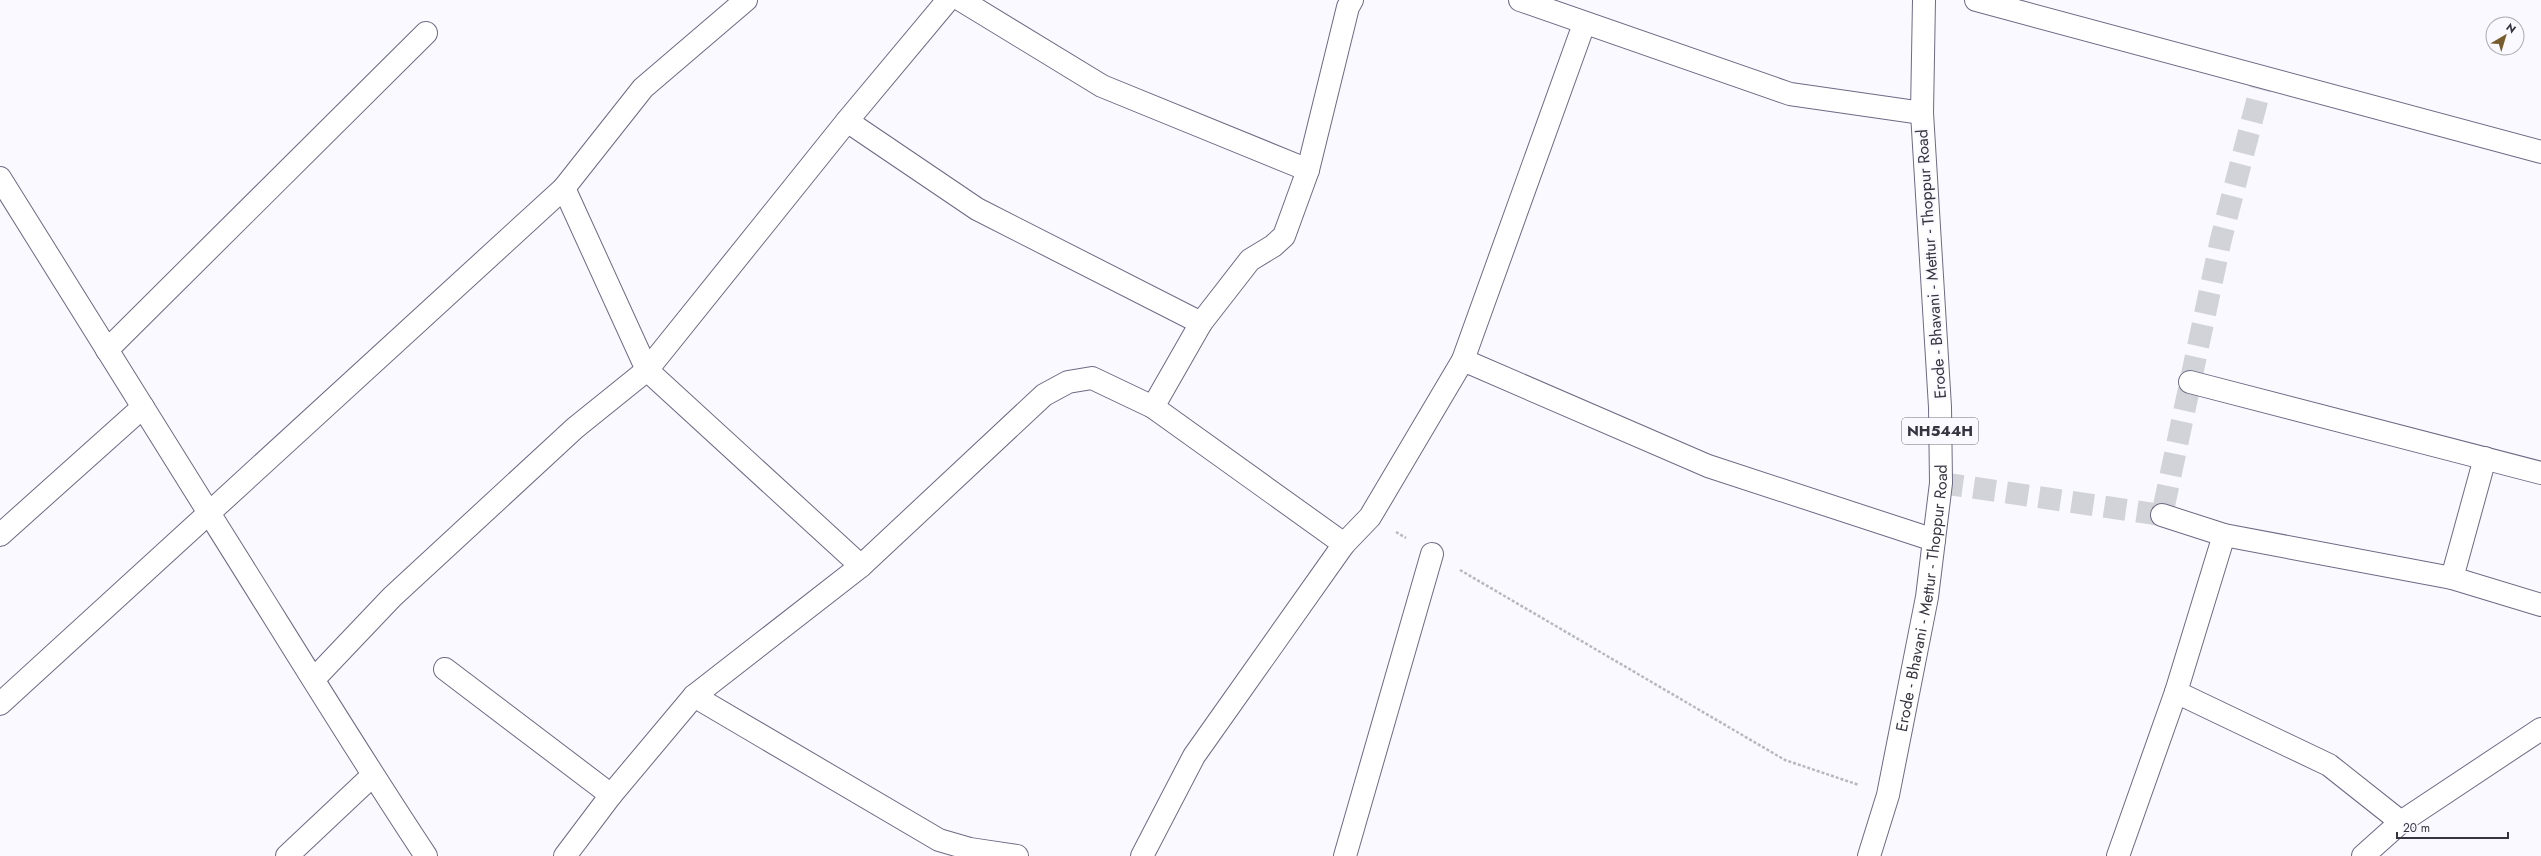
<svg xmlns="http://www.w3.org/2000/svg" width="2541" height="856" font-family="Jost,sans-serif">
  <style>
    .lines { fill: none; stroke-linecap: round; stroke-linejoin: round }
    .minor-tunnel { stroke: #d2d2d9; stroke-width: 22; stroke-dasharray: 22 11; stroke-linecap: butt }
    .minor-casing { stroke: #6d6a84; stroke-width: 24 }
    .trunk-casing { stroke: #6d6a84; stroke-width: 24 }
    .path { stroke: #b8b8bf; stroke-width: 2.5; stroke-dasharray: 3 2; stroke-linecap: butt }
    .minor { stroke: #fff; stroke-width: 22 }
    .trunk { stroke: #fff; stroke-width: 22 }
    .labels { text-anchor: middle; dominant-baseline: central; stroke-width: 4; stroke-linejoin: round; paint-order: stroke }
    .shield { fill: #f9f9ff; stroke: #706f79; stroke-width: 1 }
    .shield-label { font-size: 15px; font-weight: bold; fill: #35343f }
    .street-label { font-size: 16px; fill: #35343f; stroke: #f9f9ff }
  </style>
  <rect width="100%" height="100%" fill="#f9f9ff"/>
  <g class="lines">
    <path class="minor-tunnel" d="M 1941,483 L 2162,515 L 2221,239 L 2263,78"/>
    <g class="minor-casing">
      <g id="minor">
        <path d="M 961,0 L 1102,86 L 1308,170"/>
        <path d="M 1520,0 L 1790,94 L 1922,113"/>
        <path d="M 1976,0 L 2541,152"/>
        <path d="M 847,121 L 977,209 L 1201,323"/>
        <path d="M 0,178 L 209,513 L 0,704"/>
        <path d="M 564,188 L 647,370 L 861,566"/>
        <path d="M 107,350 L 426,33"/>
        <path d="M 1463,360 L 1584,24"/>
        <path d="M 2190,382 L 2541,473"/>
        <path d="M 1153,407 L 1201,323 L 1250,260 L 1273,246 L 1284,236 L 1308,170 L 1348,7 L 1352,0"/>
        <path d="M 2162,515 L 2224,535 L 2452,578 L 2541,605"/>
        <path d="M 0,535 L 143,407"/>
        <path d="M 2452,578 L 2485,458"/>
        <path d="M 445,669 L 611,795"/>
        <path d="M 314,679 L 392,597 L 575,428 L 647,370 L 847,121 L 948,0"/>
        <path d="M 2176,692 L 2329,765 L 2401,822"/>
        <path d="M 694,696 L 939,840 L 970,849 L 1017,856"/>
        <path d="M 287,856 L 372,776"/>
        <path d="M 426,856 C 351,743 281,627 209,513 L 564,188 L 643,88 L 746,0"/>
        <path d="M 565,856 L 611,795 L 694,696 L 861,566 L 1044,395 L 1068,382 L 1092,378 L 1153,407 L 1344,544"/>
        <path d="M 1142,856 L 1194,756 L 1344,544 L 1370,517 L 1463,360 L 1708,466 L 1934,540"/>
        <path d="M 1345,856 L 1432,554"/>
        <path d="M 2118,856 L 2176,692 L 2224,535"/>
        <path d="M 2363,856 L 2401,822 L 2541,729"/>
      </g>
    </g>
    <g class="trunk-casing">
      <g id="trunk">
        <path id="s1" d="M 1869,856 L 1888,795 L 1927,597 L 1941,483 L 1940,407 L 1922,113 L 1924,0"/>
      </g>
    </g>
    <g class="path">
      <path d="M 1396,532 L 1406,538"/>
      <path d="M 1460,570 L 1785,760 L 1859,785"/>
    </g>
    <use href="#minor" class="minor"/>
    <use href="#trunk" class="trunk"/>
  </g>
  <g class="labels">
    <rect class="shield" x="1902" y="418" width="76" height="26" rx="3"/>
    <g class="shield-label">
      <text x="1940" y="431">NH544H</text>
    </g>
    <g class="street-label">
      <text transform="translate(1931 264) rotate(-94)">Erode - Bhavani - Mettur - Thoppur Road</text>
      <text stroke="none"><textPath href="#s1" startOffset="264">Erode - Bhavani - Mettur - Thoppur Road</textPath></text>
    </g>
  </g>
  <g transform="translate(2505 36) rotate(38)"><circle r="19" fill="#f9f9ff" stroke="#abaab2"/>
  <path d="M0-3L7 15L0 10L-7 15Z" fill="#775c2e"/>
  <text y="-6" font-size="11" font-weight="bold" text-anchor="middle" fill="#35343f">N</text>
  </g>
  <path d="M2397 832v6h111v-6" fill="none" stroke="#35343f" stroke-width="2"/>
  <text x="2403" y="832" font-size="12" fill="#35343f" stroke="#f9f9ff" stroke-width="3" paint-order="stroke">20 m</text>
</svg>
